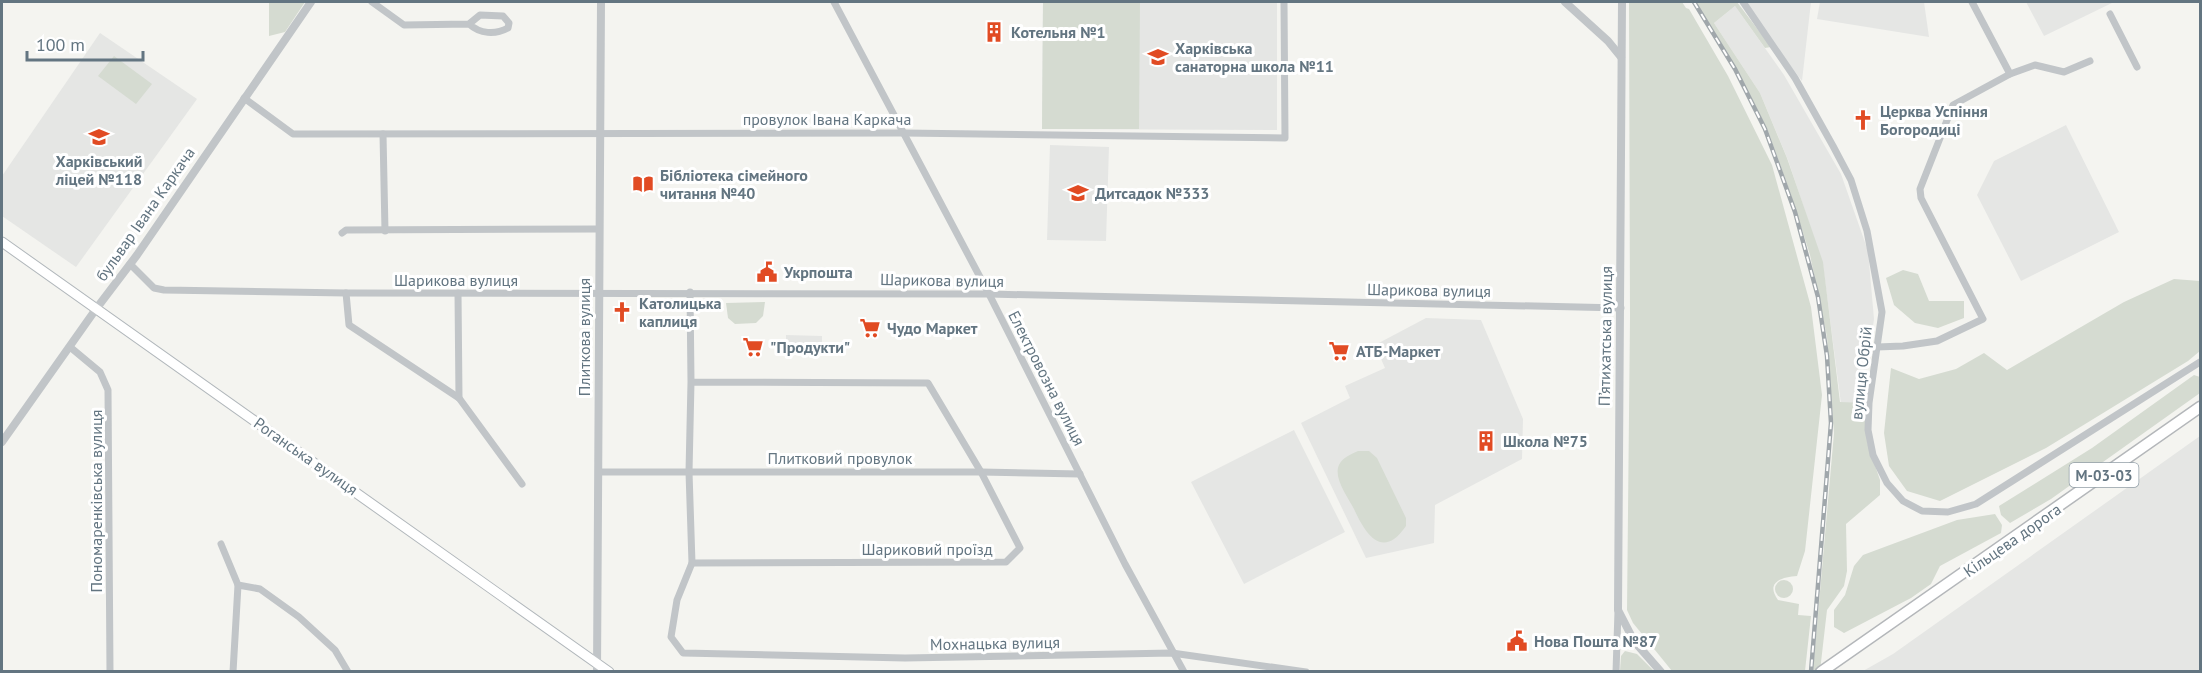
<svg xmlns="http://www.w3.org/2000/svg" width="2202" height="673" font-family="'PT Sans',sans-serif">
  <style>
    .built { fill: #e5e6e4 }
    .green { fill: #d5dbd1 }
    .lines { fill: none; stroke-linecap: round; stroke-linejoin: round }
    .secondary-casing { stroke: #b1b7bb; stroke-width: 11 }
    .trunk-casing { stroke: #b4b7ba; stroke-width: 13 }
    .minor { stroke: #c1c5c8; stroke-width: 7 }
    .tertiary { stroke: #c1c5c8; stroke-width: 8 }
    .secondary { stroke: #fff; stroke-width: 9 }
    .trunk { stroke: #fff; stroke-width: 10 }
    .rail-casing { stroke: #a0a7ab; stroke-width: 4.5 }
    .rail { stroke: #fff; stroke-width: 2; stroke-dasharray: 7; stroke-linecap: butt }
    .labels { text-anchor: middle; dominant-baseline: central; stroke-width: 6; stroke-linejoin: round; paint-order: stroke }
    .shield { fill: #fff; stroke: #929ea7; stroke-width: 1.5 }
    .shield-label { font-size: 15px; font-weight: bold; fill: #637581 }
    .poi-label { font-size: 16px; font-weight: bold; fill: #637581; stroke: #fff; text-anchor: start }
    .street-label { font-size: 16px; fill: #637581; stroke: #fff }
  </style>
  <rect width="100%" height="100%" fill="#f4f4f0"/>
  <g class="built">
    <path d="M 1043,2 L 1277,2 L 1277,130 L 1042,129 Z"/>
    <path d="M 1742,2 L 1811,2 L 1802,81 Z"/>
    <path d="M 1820,2 L 1924,2 L 1929,37 L 1817,19 Z"/>
    <path d="M 2026,2 L 2114,2 L 2044,36 Z"/>
    <path d="M 1735,6 L 1784,75 L 1841,174 L 1868,251 L 1874,319 L 1862,402 L 1841,404 L 1823,265 L 1788,160 L 1760,93 L 1714,23 Z"/>
    <path d="M 100,33 L 197,99 L 76,267 L 2,216 L 2,176 Z"/>
    <path d="M 2066,125 L 2119,232 L 2021,281 L 1977,195 L 1994,161 Z"/>
    <path d="M 1050,145 L 1109,147 L 1106,241 L 1047,240 Z"/>
    <path d="M 1426,318 L 1481,320 L 1523,419 L 1522,459 L 1435,505 L 1434,543 L 1366,558 L 1301,423 L 1350,398 L 1345,386 L 1385,368 L 1375,345 Z"/>
    <path d="M 786,335 L 822,336 L 822,344 L 786,344 Z"/>
    <path d="M 1294,430 L 1345,532 L 1244,584 L 1191,482 Z"/>
    <path d="M 2200,436 L 2200,671 L 1863,671 L 1893,654 Z"/>
  </g>
  <g class="green">
    <path d="M 269,2 L 305,2 L 285,32 L 269,36 Z"/>
    <path d="M 1043,2 L 1140,2 L 1139,129 L 1042,129 Z"/>
    <path d="M 1629,2 L 1682,2 L 1686,8 L 1689,9 L 1728,76 L 1772,165 L 1811,307 L 1822,395 L 1805,551 L 1797,576 C 1782,577 1765,582 1778,600 L 1799,604 L 1798,615 L 1811,616 L 1805,671 L 1672,671 L 1633,623 L 1627,610 L 1630,318 Z"/>
    <path d="M 1695,2 L 1737,2 L 1771,47 L 1765,48 L 1735,6 L 1714,23 L 1760,93 L 1787,158 L 1823,262 L 1840,402 L 1865,403 L 1867,442 L 1880,480 L 1880,495 L 1846,524 L 1847,571 L 1844,586 L 1827,610 L 1820,671 L 1813,671 L 1834,433 L 1827,337 L 1810,255 L 1791,195 L 1768,131 L 1751,97 Z"/>
    <path d="M 114,56 L 152,84 L 136,104 L 98,76 Z"/>
    <path d="M 1903,270 L 1918,274 L 1929,301 L 1964,301 L 1964,318 L 1938,328 L 1915,323 L 1894,305 L 1886,278 Z"/>
    <path d="M 2174,279 L 2200,281 L 2200,351 L 2188,361 L 2046,448 L 1940,501 L 1907,491 L 1889,466 L 1884,433 L 1891,368 L 1919,379 L 1956,369 L 1984,353 L 2007,370 L 2124,302 Z"/>
    <path d="M 765,302 L 763,316 L 756,323 L 735,324 L 728,318 L 726,303 Z"/>
    <path d="M 2194,375 L 2200,377 L 2200,393 L 2051,499 L 2010,523 L 2001,515 L 1999,506 L 2092,448 Z"/>
    <path d="M 1358,451 L 1369,451 L 1377,458 L 1406,518 L 1406,526 C 1382,561 1365,533 1354,509 C 1348,497 1333,478 1339,465 C 1342,458 1351,454 1358,451 Z"/>
    <path d="M 1995,514 L 2002,525 L 2001,533 L 1940,566 L 1931,584 L 1911,598 L 1844,633 L 1834,627 L 1834,610 L 1845,595 L 1854,566 L 1863,555 L 1957,520 Z"/>
    <circle cx="1784" cy="589" r="9"/>
    <path d="M 1625,651 L 1637,654 L 1654,671 L 1620,671 L 1621,656 Z"/>
  </g>
  <g class="lines">
    <g class="secondary-casing">
      <path id="secondary" d="M 2,242 L 609,672"/>
    </g>
    <g class="trunk-casing">
      <path id="trunk" d="M 1821,672 L 2200,407"/>
    </g>
    <g class="minor">
      <path d="M 372,2 L 404,25 L 469,24 C 480,34 495,35 508,28 L 509,23 L 503,16 L 480,15 L 469,24"/>
      <path d="M 834,2 L 989,294 L 1125,564 L 1184,672"/>
      <path d="M 1743,2 L 1795,78 L 1833,146 L 1851,180 L 1867,231 L 1882,312 L 1869,403 L 1868,430 L 1873,455 L 1887,483 L 1903,501 L 1922,511 L 1948,512 L 1976,504 L 2200,362"/>
      <path d="M 2110,14 L 2137,67"/>
      <path d="M 2010,74 L 2035,65 L 2064,72 L 2090,61"/>
      <path d="M 244,98 L 293,134 L 904,133 L 1285,138 L 1284,2"/>
      <path d="M 383,134 L 385,231"/>
      <path d="M 342,233 L 346,230 L 599,229"/>
      <path d="M 130,264 L 154,288 L 164,290 L 346,293 L 989,294 L 1621,308"/>
      <path d="M 690,292 L 691,382 L 689,472 L 692,563 L 1006,562 L 1020,548 L 981,472 L 928,383 L 691,382"/>
      <path d="M 346,293 L 349,325 L 459,398 L 522,484"/>
      <path d="M 458,293 L 459,398"/>
      <path d="M 70,347 L 100,372 L 108,390 L 110,672"/>
      <path d="M 1877,347 L 1903,346 L 1937,341 L 1983,319 L 1921,198 L 1920,189 L 1953,105 L 2010,74 L 1972,2"/>
      <path d="M 599,472 L 981,472 L 1080,474"/>
      <path d="M 221,544 L 238,585 L 260,589 L 299,617 L 335,650 L 348,672"/>
      <path d="M 692,563 L 677,600 L 671,637 L 683,653 L 905,658 L 1172,653 L 1306,672"/>
      <path d="M 233,672 L 238,585"/>
      <path d="M 1616,672 L 1618,611"/>
    </g>
    <g class="tertiary">
      <path d="M 1565,2 L 1608,41 L 1621,57"/>
      <path d="M 1622,2 L 1618,610 L 1634,641 L 1661,672"/>
      <path d="M 2,442 L 96,309 L 137,255 L 311,2"/>
      <path d="M 597,672 L 601,2"/>
    </g>
    <use href="#secondary" class="secondary"/>
    <use href="#trunk" class="trunk"/>
    <g class="rail-casing">
      <path id="rail" d="M 1694,2 L 1735,69 L 1765,129 L 1795,212 L 1818,297 L 1827,356 L 1831,423 L 1811,672"/>
    </g>
    <use href="#rail" class="rail"/>
  </g>
  <defs>
    <g id="building-bare" transform="scale(1.62)"><path d="M-4-6H4V6H1V3H-1V6H-4ZM-2.5-4.3h1.7v1.8h-1.7ZM.8-4.3h1.7v1.8H.8ZM-2.5-1h1.7V.8h-1.7ZM.8-1h1.7V.8H.8Z" fill="#e14b23" stroke="#fff" stroke-width="2.5" paint-order="stroke"/></g>
    <g id="school-bare" transform="scale(1.62)"><path d="M0-5L7-2L0 1L-7-2ZM-4 1L0 2.5L4 1V4Q0 6-4 4Z" fill="#e14b23" stroke="#fff" stroke-width="2.5" paint-order="stroke"/></g>
    <g id="church-bare" transform="scale(1.62)"><path d="M-1.2-6h2.4v3.5h3.3v2.4h-3.3V6h-2.4V-.1h-3.3v-2.4h3.3Z" fill="#e14b23" stroke="#fff" stroke-width="2.5" paint-order="stroke"/></g>
    <g id="library-bare" transform="scale(1.62)"><path d="M-6-4Q-3-5.5-.7-3.5V5Q-3 3-6 4ZM6-4Q3-5.5 .7-3.5V5Q3 3 6 4Z" fill="#e14b23" stroke="#fff" stroke-width="2.5" paint-order="stroke"/></g>
    <g id="civic-bare" transform="scale(1.62)"><path d="M-.6-6.5H3V-4.5H.6V-3L4-1V1h2V6H-6V1h2V-1L-.6-3ZM-1.2 2.5V6h2.4V2.5Z" fill="#e14b23" stroke="#fff" stroke-width="2.5" paint-order="stroke"/></g>
    <g id="supermarket-bare" transform="scale(1.62)"><path d="M-6-5.5h2.5l.6 2H6L4.5 2H-2.5L-4.4-4H-6ZM-1.5 3.2a1.3 1.3 0 1 0 .1 0ZM3 3.2a1.3 1.3 0 1 0 .1 0Z" fill="#e14b23" stroke="#fff" stroke-width="2.5" paint-order="stroke"/></g>
  </defs>
  <g fill-rule="evenodd">
    <use href="#building-bare" x="994" y="32"/>
    <use href="#school-bare" x="1158" y="57"/>
    <use href="#church-bare" x="1863" y="120"/>
    <use href="#school-bare" x="99" y="137"/>
    <use href="#library-bare" x="643" y="184"/>
    <use href="#school-bare" x="1078" y="193"/>
    <use href="#civic-bare" x="767" y="272"/>
    <use href="#church-bare" x="622" y="312"/>
    <use href="#supermarket-bare" x="870" y="328"/>
    <use href="#supermarket-bare" x="753" y="347"/>
    <use href="#supermarket-bare" x="1339" y="351"/>
    <use href="#building-bare" x="1486" y="441"/>
    <use href="#civic-bare" x="1517" y="641"/>
  </g>
  <g class="labels">
    <rect class="shield" x="2069.5" y="463" width="69" height="24" rx="4.5"/>
    <g class="shield-label">
      <text x="2104" y="475">М-03-03</text>
    </g>
    <g class="poi-label">
      <text x="1011" y="32">Котельня №1</text>
      <text x="1175" y="48">Харківська<tspan x="1175" dy="18">санаторна школа №11</tspan></text>
      <text x="1880" y="111">Церква Успіння<tspan x="1880" dy="18">Богородиці</tspan></text>
      <text x="99" y="161" text-anchor="middle">Харківський<tspan x="99" dy="18">ліцей №118</tspan></text>
      <text x="660" y="175">Бібліотека сімейного<tspan x="660" dy="18">читання №40</tspan></text>
      <text x="1095" y="193">Дитсадок №333</text>
      <text x="784" y="272">Укрпошта</text>
      <text x="639" y="303">Католицька<tspan x="639" dy="18">каплиця</tspan></text>
      <text x="887" y="328">Чудо Маркет</text>
      <text x="770" y="347">"Продукти"</text>
      <text x="1356" y="351">АТБ-Маркет</text>
      <text x="1503" y="441">Школа №75</text>
      <text x="1534" y="641">Нова Пошта №87</text>
    </g>
    <g class="street-label">
      <text x="827" y="119">провулок Івана Каркача</text>
      <text transform="translate(145 214) rotate(-55)">бульвар Івана Каркача</text>
      <text x="456" y="280">Шарикова вулиця</text>
      <text transform="translate(942 280) rotate(1)">Шарикова вулиця</text>
      <text transform="translate(1429 290) rotate(1)">Шарикова вулиця</text>
      <text transform="translate(1605 336) rotate(-89)">П’ятихатська вулиця</text>
      <text transform="translate(584 337) rotate(-90)">Плиткова вулиця</text>
      <text transform="translate(1861 373) rotate(-84)">вулиця Обрій</text>
      <text transform="translate(1047 378) rotate(63)">Електровозна вулиця</text>
      <text transform="translate(306 456) rotate(35)">Роганська вулиця</text>
      <text x="840" y="458">Плитковий провулок</text>
      <text transform="translate(96 501) rotate(-90)">Пономаренківська вулиця</text>
      <text transform="translate(2012 540) rotate(-35)">Кільцева дорога</text>
      <text x="927" y="549">Шариковий проїзд</text>
      <text transform="translate(995 643) rotate(-1)">Мохнацька вулиця</text>
    </g>
  </g>
  <rect width="2202" height="673" fill="none" stroke="#637581" stroke-width="6"/>
  <path d="M27 51v9h116v-9" fill="none" stroke="#637581" stroke-width="3"/>
  <text x="36" y="51" font-size="18" fill="#637581" stroke="#ffffff" stroke-width="4.5" paint-order="stroke">100 m</text>
</svg>
